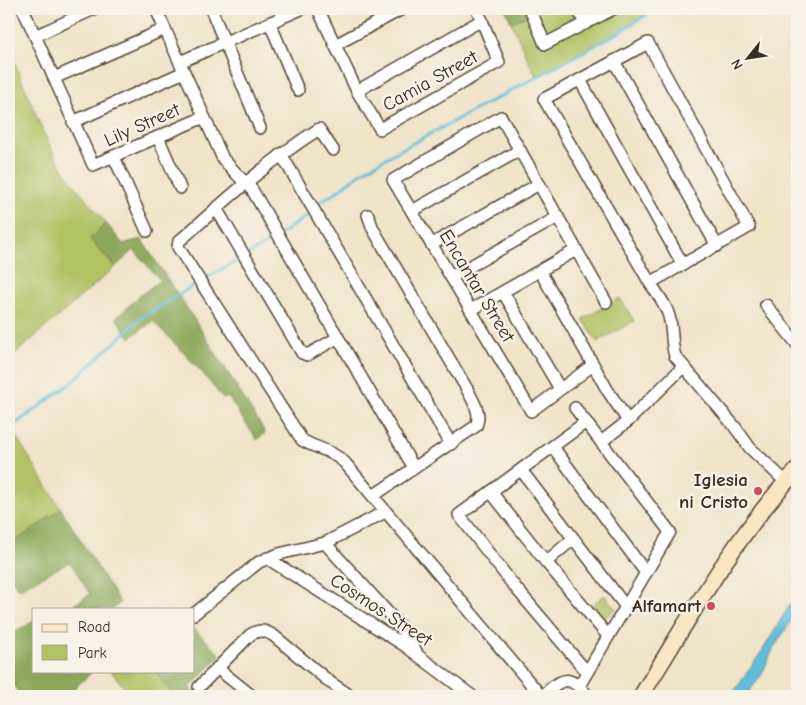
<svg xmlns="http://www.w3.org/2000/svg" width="806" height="705" font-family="'Comic Neue',sans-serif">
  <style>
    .green { fill: #b1c265; stroke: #767642 }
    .forest { fill: #8ca85a; stroke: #64693c }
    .water { fill: #5ebddc; stroke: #4c747d }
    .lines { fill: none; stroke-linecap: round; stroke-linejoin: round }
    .stream { stroke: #5ebddc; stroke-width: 3 }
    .street-casing { stroke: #564638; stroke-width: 14 }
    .secondary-casing { stroke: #564638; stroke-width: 18 }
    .street { stroke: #fff; stroke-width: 11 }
    .secondary { stroke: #fbe6c4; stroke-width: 15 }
    .poi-dot { fill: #d1495b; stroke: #f7f3e8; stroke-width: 2 }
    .labels { text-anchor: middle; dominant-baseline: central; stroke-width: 5; stroke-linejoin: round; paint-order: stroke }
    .street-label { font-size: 19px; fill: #3b2a1e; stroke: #f7f3e8 }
    .poi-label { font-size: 19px; font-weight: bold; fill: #3b2a1e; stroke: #f7f3e8; text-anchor: end }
  </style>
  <rect width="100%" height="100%" fill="#f7f3e8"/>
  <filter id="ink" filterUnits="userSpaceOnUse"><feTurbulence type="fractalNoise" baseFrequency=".02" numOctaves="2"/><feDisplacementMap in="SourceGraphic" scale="10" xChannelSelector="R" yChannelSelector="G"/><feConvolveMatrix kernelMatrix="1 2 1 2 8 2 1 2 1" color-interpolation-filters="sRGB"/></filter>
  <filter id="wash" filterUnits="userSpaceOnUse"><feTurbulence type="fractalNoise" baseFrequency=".0096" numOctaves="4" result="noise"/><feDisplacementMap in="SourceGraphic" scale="20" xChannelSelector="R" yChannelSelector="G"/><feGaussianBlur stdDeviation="1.12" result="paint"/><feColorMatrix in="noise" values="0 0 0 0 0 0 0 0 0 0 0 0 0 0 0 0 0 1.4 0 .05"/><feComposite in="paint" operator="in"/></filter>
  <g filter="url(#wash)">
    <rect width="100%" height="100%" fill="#f0e4c9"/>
    <g class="green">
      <path d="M 527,9 L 655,9 L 620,32 L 536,77 L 511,22 L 529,14 Z"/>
      <path d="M 9,49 L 44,134 L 56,158 L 73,183 L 106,223 L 90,239 L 115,267 L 9,359 L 9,101 L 11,100 L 9,96 Z"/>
      <path d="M 620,298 L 634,321 L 597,342 L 583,319 Z"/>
      <path d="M 9,425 L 61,509 L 9,546 Z"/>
      <path d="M 604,595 L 616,609 L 602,620 L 591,606 Z"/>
      <path d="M 111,671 L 155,671 L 174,696 L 112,696 L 124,687 Z"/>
    </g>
    <g class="forest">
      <path d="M 505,9 L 527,9 L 529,14 L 511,22 Z"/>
      <path d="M 106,223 L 123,244 L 141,239 L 189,311 L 262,427 L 265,433 L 257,440 L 228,397 L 223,399 L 200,370 L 153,321 L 130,338 L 116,318 L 137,298 L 160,280 L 134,250 L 115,267 L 90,239 Z"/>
      <path d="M 61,509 L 120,603 L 113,609 L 68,609 L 90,594 L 70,562 L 18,589 L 9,574 L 9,546 Z"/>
      <path d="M 34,621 L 34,671 L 92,672 L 66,696 L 21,696 L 9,679 L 9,636 Z"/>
      <path d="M 194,629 L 221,655 L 189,688 L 199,696 L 174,696 L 155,671 L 194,671 Z"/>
    </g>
    <path class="water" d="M 797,557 L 797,607 L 791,621 L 773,649 L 762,674 L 746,696 L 731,696 L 764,648 L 794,598 Z"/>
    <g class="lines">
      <g class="stream">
        <path d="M 314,205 L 335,193 L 362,172 L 391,155 L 620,32 L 655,9"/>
        <path d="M 281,234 L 311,213"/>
        <path d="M 247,255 L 276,238"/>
        <path d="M 203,280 L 240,259"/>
        <path d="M 9,429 L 71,383 L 141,318 L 193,286"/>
      </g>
    </g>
  </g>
  <g filter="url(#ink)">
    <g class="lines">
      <g class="street-casing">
        <g id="street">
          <path d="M 23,9 L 93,165 L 204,117"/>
          <path d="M 156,9 L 223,159 L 245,183"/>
          <path d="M 211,9 L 260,128"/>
          <path d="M 318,9 L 357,91 L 380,129 L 499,62 L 477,9"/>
          <path d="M 530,9 L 545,44 L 613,9"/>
          <path d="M 578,9 L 585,24"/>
          <path d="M 270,23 L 298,90"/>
          <path d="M 35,36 L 94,9"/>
          <path d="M 335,45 L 402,9"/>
          <path d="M 614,61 L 717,246"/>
          <path d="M 180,62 L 301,9"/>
          <path d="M 54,78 L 165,29"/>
          <path d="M 580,80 L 683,265"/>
          <path d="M 357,91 L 482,20"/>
          <path d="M 73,122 L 184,72"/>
          <path d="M 158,137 L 180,188"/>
          <path d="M 333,150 L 319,129 C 270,160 228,198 184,237 L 179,241 L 178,247 L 302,440 C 317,449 332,450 345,463 L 541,696"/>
          <path d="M 281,154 L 451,444"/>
          <path d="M 114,157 L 147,231"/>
          <path d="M 247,181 L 414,468"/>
          <path d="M 216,208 L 302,353 L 307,355 L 311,353 L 337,338"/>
          <path d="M 412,211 L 520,150"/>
          <path d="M 368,215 L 373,229 L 467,389 C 473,401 482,413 476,426 L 373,496"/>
          <path d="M 432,244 L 539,184"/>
          <path d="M 540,271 L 608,391 L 628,421"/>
          <path d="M 451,277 L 558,217"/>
          <path d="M 650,283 L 749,227 L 648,43 L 544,99 L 650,283 C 658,295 668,307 670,321 C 673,333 671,344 675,356 L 735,427 L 750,448 L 786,482"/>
          <path d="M 503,292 L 560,389"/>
          <path d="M 766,305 L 797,344"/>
          <path d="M 471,310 L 576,250"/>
          <path d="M 593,365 L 531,411 L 393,180 L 501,117 L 606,302"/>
          <path d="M 575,408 L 670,532 L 579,686"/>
          <path d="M 586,422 L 459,515 L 515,587 L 587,672"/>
          <path d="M 601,442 L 628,421 L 683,367"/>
          <path d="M 553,447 L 646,573"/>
          <path d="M 521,470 L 626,607"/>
          <path d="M 491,492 L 546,562 L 608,636"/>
          <path d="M 325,543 L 398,624 L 416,651"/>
          <path d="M 267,558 L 404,645 L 472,696"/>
          <path d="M 546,562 L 573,539"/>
          <path d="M 194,614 L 259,562 L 279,554 L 325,543 L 385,512"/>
          <path d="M 217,668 L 252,696"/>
          <path d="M 199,687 L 250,635 C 259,629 265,630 274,636 L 331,683 L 351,696"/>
          <path d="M 543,696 C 563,676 569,675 588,696"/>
        </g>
      </g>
      <g class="secondary-casing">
        <path id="secondary" d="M 641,696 C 689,619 734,537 797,470"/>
      </g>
      <use href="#street" class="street"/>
      <use href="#secondary" class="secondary"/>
    </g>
  </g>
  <g class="poi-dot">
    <circle cx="758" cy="491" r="5"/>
    <circle cx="711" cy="606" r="5"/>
  </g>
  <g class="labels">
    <g class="street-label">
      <text transform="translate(430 81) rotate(-29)">Camia Street</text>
      <text transform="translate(142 125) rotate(-24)">Lily Street</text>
      <text transform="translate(477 286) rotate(59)">Encantar Street</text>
      <text transform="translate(381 610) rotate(33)">Cosmos Street</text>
    </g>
    <g class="poi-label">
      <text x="748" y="480">Iglesia<tspan x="748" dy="22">ni Cristo</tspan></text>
      <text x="701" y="606">Alfamart</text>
    </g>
  </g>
  <rect width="806" height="705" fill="none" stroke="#f7f3e8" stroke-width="30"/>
  <rect x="32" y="608" width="162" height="65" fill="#f7f3e8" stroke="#aca397"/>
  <rect x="42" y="624" width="25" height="8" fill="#fbe6c4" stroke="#aca397"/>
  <text x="78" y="632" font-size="15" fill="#3b2a1e">Road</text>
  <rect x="42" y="645" width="25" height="15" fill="#b1c265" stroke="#aca397"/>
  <text x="78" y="658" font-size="15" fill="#3b2a1e">Park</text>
  <g transform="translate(748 58) rotate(240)" stroke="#f7f3e8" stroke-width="4" paint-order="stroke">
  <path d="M0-4L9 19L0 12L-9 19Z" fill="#3b2a1e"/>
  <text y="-8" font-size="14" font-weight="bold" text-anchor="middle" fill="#3b2a1e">N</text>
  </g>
</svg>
